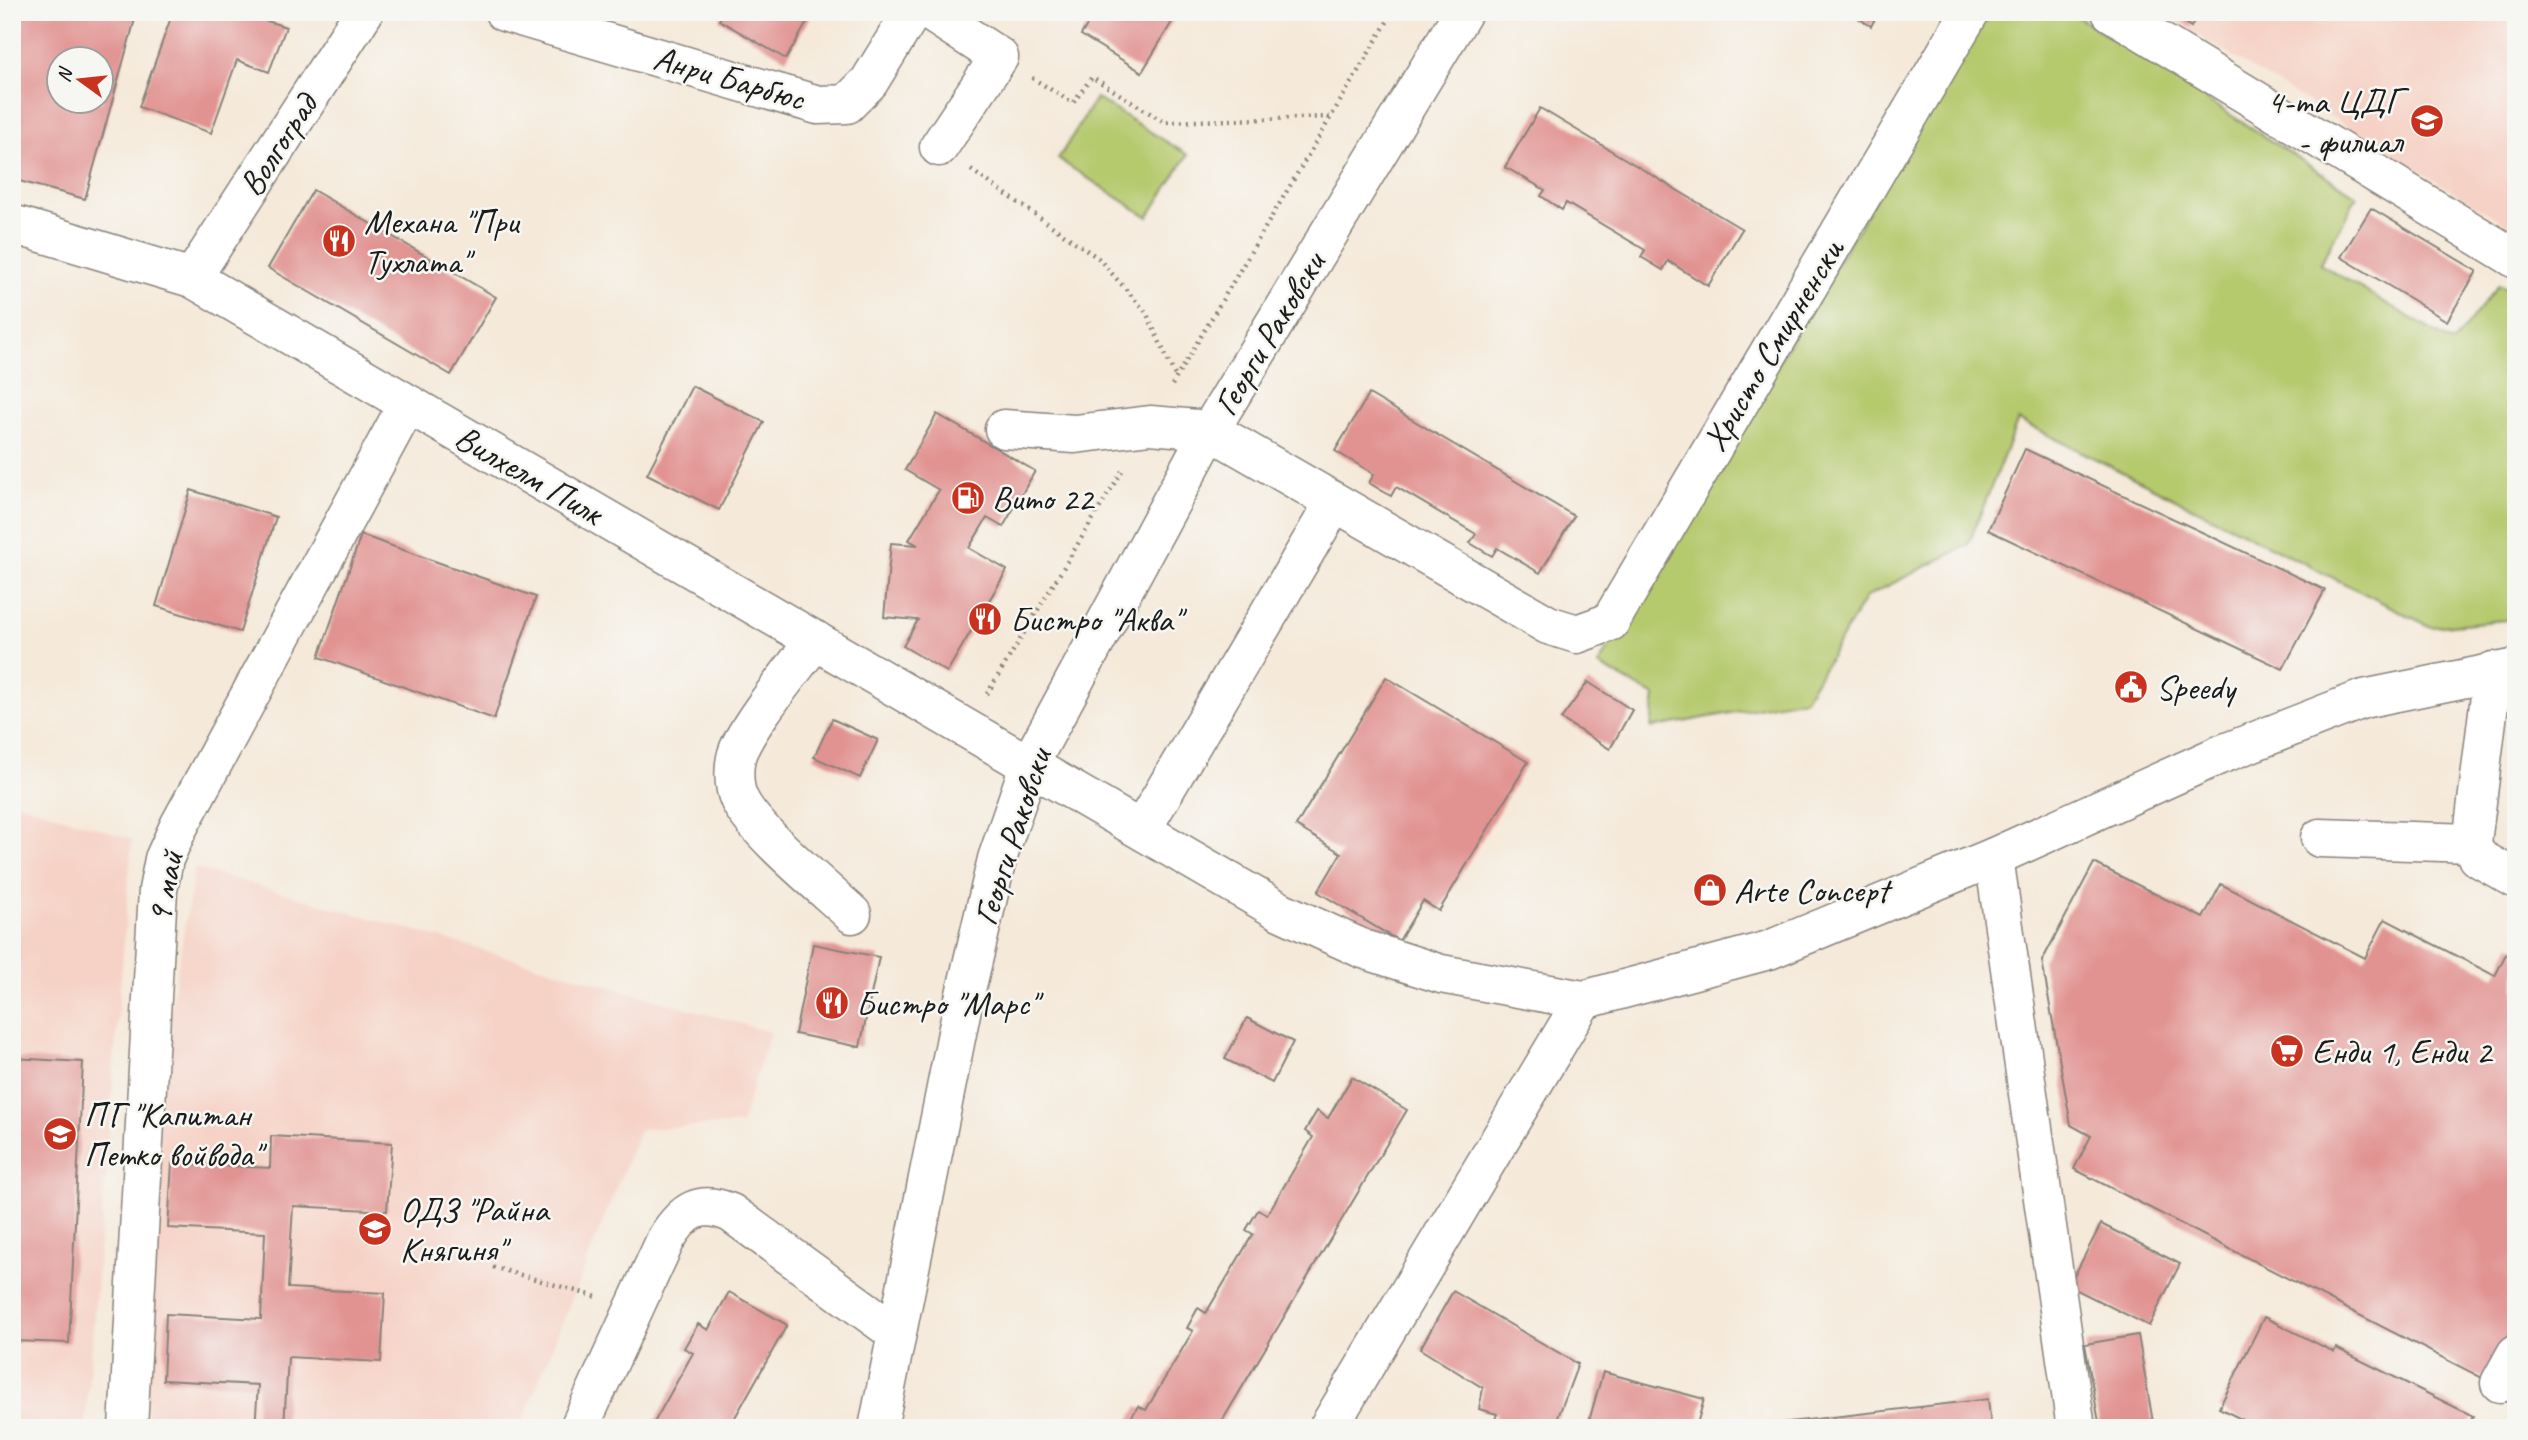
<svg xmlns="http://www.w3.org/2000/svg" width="2528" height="1440" font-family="Caveat,sans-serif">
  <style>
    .built { fill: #f6d1c5 }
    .green { fill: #b5c96d; stroke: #687244; stroke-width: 2 }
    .building { fill: #e19391; fill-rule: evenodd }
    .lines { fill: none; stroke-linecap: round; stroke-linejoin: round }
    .minor-casing { stroke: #88827a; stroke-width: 41 }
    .path { stroke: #88827a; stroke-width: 4.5; stroke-dasharray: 2 5; stroke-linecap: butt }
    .minor { stroke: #fff; stroke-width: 38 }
    .labels { text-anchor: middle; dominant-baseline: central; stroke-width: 5; stroke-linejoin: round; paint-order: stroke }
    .street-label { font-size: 35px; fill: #1c1c1c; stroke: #f6f6f2 }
    .poi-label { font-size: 35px; fill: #1c1c1c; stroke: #f6f6f2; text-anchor: start }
  </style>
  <rect width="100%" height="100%" fill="#f6f6f2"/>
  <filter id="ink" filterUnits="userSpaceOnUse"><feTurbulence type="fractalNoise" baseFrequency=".0143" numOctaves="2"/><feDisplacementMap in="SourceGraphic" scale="14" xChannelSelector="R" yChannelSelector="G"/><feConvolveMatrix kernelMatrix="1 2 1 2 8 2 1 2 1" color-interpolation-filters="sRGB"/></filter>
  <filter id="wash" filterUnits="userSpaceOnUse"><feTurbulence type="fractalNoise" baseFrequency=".00686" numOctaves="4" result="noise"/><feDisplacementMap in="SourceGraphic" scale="28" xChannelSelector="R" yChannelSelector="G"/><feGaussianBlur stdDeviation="1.57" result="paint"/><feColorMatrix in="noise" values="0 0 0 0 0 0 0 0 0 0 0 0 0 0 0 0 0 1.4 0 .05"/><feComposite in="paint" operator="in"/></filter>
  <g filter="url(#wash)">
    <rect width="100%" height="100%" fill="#f5e9d9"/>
    <g class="built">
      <path d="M 2160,12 L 2516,12 L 2516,230 Z"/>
      <path d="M 12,801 L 132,839 L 85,1428 L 12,1428 Z"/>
      <path d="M 195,868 L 770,1032 L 741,1124 L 640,1129 L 520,1428 L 146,1428 L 157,1084 Z"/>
    </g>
    <g class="green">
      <path d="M 1987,12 L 2070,12 L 2357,196 L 2320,264 L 2453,343 L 2499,284 L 2516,294 L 2516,619 L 2431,627 L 2018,420 L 1968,545 L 1866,597 L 1805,699 L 1651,728 L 1655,696 L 1598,665 Z"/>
      <path d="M 1096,98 L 1188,155 L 1148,217 L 1058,159 Z"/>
    </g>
    <g id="blocks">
      <g class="building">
        <path d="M 12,12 L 137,12 L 85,199 L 12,179 ZM 60,60 L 102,60 L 102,102 L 60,102 Z"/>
        <path d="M 173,12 L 239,12 L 286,27 L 269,72 L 237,60 L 211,133 L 139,107 Z"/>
        <path d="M 724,12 L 813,12 L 786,59 L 719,20 Z"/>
        <path d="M 1095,12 L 1178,12 L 1142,72 L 1081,35 Z"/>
        <path d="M 1849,12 L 1879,12 L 1871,26 Z"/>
        <path d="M 2168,12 L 2200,12 L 2191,27 Z"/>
        <path d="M 1540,108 L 1742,229 L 1708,286 L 1668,261 L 1663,270 L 1641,257 L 1645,250 L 1566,203 L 1562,210 L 1541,196 L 1545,190 L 1505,167 Z"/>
        <path d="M 313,190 L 496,297 L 451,375 L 268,268 Z"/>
        <path d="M 2371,208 L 2477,271 L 2447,321 L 2341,257 Z"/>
        <path d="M 692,386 L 764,422 L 719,510 L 647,474 Z"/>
        <path d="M 1369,394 L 1574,516 L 1540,573 L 1497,548 L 1492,556 L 1470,543 L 1476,534 L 1396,487 L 1391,496 L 1369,483 L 1374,474 L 1335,451 Z"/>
        <path d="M 937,414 L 1035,471 L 1003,527 L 987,518 L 969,548 L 1007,570 L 947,672 L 903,646 L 918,620 L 884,617 L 891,543 L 918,545 L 909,540 L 939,490 L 905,470 Z"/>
        <path d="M 2025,449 L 2325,590 L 2283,669 L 1988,530 Z"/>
        <path d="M 191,490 L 276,517 L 240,632 L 156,606 Z"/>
        <path d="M 361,535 L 536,597 L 494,719 L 319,657 Z"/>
        <path d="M 1386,677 L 1528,762 L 1439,911 L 1423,901 L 1399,941 L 1318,892 L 1341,853 L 1296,826 Z"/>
        <path d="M 1588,682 L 1632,710 L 1610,749 L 1561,719 Z"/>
        <path d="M 832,719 L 878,740 L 860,778 L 814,757 Z"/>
        <path d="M 2094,863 L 2203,918 L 2221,884 L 2365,958 L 2385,919 L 2495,976 L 2511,944 L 2516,947 L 2516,1321 L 2486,1380 L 2074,1169 L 2091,1136 L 2071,1125 L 2042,961 Z"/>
        <path d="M 813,944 L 879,957 L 860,1047 L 795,1034 Z"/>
        <path d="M 1247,1018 L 1293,1042 L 1272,1083 L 1225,1059 Z"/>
        <path d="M 12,1058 L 83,1062 L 69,1343 L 12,1341 Z"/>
        <path d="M 1352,1077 L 1407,1110 L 1218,1428 L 1125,1428 L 1138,1406 L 1146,1410 L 1193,1331 L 1187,1328 L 1198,1308 L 1206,1313 L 1253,1234 L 1246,1230 L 1258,1210 L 1267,1215 L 1313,1137 L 1305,1131 L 1317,1111 L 1328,1118 Z"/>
        <path d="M 271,1136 L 392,1143 L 387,1211 L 293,1206 L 288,1288 L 385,1293 L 381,1362 L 288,1357 L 284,1428 L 255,1428 L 258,1385 L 163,1380 L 166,1314 L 261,1319 L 265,1233 L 168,1228 L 172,1163 L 270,1168 Z"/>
        <path d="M 2101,1224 L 2180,1264 L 2149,1326 L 2069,1286 Z"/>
        <path d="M 1453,1291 L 1578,1364 L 1554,1428 L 1492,1428 L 1497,1414 L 1479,1409 L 1483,1388 L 1420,1349 Z"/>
        <path d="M 729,1292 L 787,1325 L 729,1428 L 651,1428 L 693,1353 L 684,1348 L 698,1324 L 708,1330 Z"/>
        <path d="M 2264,1317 L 2334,1352 L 2336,1348 L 2473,1416 L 2467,1428 L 2259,1428 L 2219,1408 Z"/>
        <path d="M 2138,1335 L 2154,1428 L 2100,1428 L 2085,1344 Z"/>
        <path d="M 1603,1372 L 1704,1399 L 1696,1428 L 1587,1428 Z"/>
        <path d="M 1988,1399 L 1991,1428 L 1764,1428 L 1764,1425 Z"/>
      </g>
    </g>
  </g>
  <g filter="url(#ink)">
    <use href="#blocks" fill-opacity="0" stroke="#88827a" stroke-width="2"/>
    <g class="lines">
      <g class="minor-casing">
        <g id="minor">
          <path d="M 504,12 L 818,105 L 847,104 L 869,82 L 912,12"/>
          <path d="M 930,12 L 999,57 L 939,147"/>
          <path d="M 2111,12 L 2516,259"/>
          <path d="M 12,224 L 192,278 L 1280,911 L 1363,949 L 1441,974 L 1583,1000 L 1769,950 L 1994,857 L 2217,756 L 2363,699 L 2516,668"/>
          <path d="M 192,278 L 364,12"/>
          <path d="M 1004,429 L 1075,434 L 1150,425 L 1210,430 L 1548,625 L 1577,634 L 1610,622 L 1970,12"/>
          <path d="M 815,640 C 794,669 751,720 738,751 C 733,764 733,786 739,799 C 753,830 824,888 852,914"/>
          <path d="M 2493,671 L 2472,843 L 2477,857 L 2516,879"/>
          <path d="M 1142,829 L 1334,503"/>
          <path d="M 2320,838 L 2472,843"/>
          <path d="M 1994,857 L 2076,1428"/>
          <path d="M 2500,1383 L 2516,1354"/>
          <path d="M 128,1428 L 158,890 L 164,859 L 179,826 L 407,405"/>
          <path d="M 579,1428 L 666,1239 C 683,1211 700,1199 731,1213 L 896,1333"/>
          <path d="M 878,1428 L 963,1003 L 997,859 L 1030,763 L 1210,430 L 1463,12"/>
          <path d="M 1328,1428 L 1583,1000"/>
        </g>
      </g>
      <g class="path">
        <path d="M 1032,78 L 1073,103 L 1092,77 L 1164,122 L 1331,117"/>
        <path d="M 971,170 L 1098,258 L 1146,312 L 1176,378"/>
        <path d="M 1172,385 L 1393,12"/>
        <path d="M 987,694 L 1122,471"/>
        <path d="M 493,1267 L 597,1297"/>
      </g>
      <use href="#minor" class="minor"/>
    </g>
  </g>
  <defs>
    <g id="school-disc" transform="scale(1.75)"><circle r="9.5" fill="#c8321e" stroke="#f6f6f2"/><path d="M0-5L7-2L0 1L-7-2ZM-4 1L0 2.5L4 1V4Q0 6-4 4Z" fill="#fff"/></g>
    <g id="restaurant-disc" transform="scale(1.75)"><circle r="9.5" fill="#c8321e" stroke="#f6f6f2"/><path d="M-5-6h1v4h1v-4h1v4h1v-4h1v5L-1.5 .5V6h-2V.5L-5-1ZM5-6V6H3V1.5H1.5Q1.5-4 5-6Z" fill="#fff"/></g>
    <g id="fuel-disc" transform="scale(1.75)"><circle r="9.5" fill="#c8321e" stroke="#f6f6f2"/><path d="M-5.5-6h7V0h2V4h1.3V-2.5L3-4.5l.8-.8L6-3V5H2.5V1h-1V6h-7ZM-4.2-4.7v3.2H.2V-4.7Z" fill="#fff"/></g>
    <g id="civic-disc" transform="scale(1.75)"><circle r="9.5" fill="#c8321e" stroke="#f6f6f2"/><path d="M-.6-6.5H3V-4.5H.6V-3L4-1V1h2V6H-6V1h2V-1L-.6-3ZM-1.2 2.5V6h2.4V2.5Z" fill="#fff"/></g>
    <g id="shop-disc" transform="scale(1.75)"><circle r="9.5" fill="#c8321e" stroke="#f6f6f2"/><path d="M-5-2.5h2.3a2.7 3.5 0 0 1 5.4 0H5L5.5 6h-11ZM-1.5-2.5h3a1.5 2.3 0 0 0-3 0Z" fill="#fff"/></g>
    <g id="supermarket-disc" transform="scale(1.75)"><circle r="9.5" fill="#c8321e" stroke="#f6f6f2"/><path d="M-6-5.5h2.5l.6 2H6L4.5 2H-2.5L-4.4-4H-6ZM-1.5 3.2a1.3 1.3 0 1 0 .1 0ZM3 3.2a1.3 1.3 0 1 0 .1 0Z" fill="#fff"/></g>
  </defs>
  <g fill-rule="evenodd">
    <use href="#school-disc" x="2427" y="121"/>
    <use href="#restaurant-disc" x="339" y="241"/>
    <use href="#fuel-disc" x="968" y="498"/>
    <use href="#restaurant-disc" x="985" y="619"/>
    <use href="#civic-disc" x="2131" y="687"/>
    <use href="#shop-disc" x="1710" y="890"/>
    <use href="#restaurant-disc" x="832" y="1003"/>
    <use href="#supermarket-disc" x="2287" y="1051"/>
    <use href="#school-disc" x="60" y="1134"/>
    <use href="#school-disc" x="375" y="1229"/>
  </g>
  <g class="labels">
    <g class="street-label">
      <text transform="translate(729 78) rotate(16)">Анри Барбюс</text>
      <text transform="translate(278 145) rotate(-57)">Волгоград</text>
      <text transform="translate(1269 334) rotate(-59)">Георги Раковски</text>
      <text transform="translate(1773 345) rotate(-59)">Христо Смирненски</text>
      <text transform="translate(529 475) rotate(30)">Вилхелм Пилк</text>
      <text transform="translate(1012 837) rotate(-72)">Георги Раковски</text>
      <text transform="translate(165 887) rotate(-79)">9 май</text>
    </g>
    <g class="poi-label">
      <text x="2402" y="101" text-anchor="end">4-та ЦДГ<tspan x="2402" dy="40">- филиал</tspan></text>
      <text x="364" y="221">Механа "При<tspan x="364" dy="40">Тухлата"</tspan></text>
      <text x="992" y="498">Вито 22</text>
      <text x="1010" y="619">Бистро "Аква"</text>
      <text x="2156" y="687">Speedy</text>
      <text x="1734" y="890">Arte Concept</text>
      <text x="856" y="1003">Бистро "Марс"</text>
      <text x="2312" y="1051">Енди 1, Енди 2</text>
      <text x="84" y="1114">ПГ "Капитан<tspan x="84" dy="40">Петко войвода"</tspan></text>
      <text x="400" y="1209">ОДЗ "Райна<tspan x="400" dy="40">Княгиня"</tspan></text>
    </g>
  </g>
  <rect width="2528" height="1440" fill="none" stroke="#f6f6f2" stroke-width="42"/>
  <g transform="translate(80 80) rotate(285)"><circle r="33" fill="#f6f6f2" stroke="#9f9f9c" stroke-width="2"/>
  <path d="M0-5L12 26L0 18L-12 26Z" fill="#c8321e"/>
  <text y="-10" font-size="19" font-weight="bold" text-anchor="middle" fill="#1c1c1c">N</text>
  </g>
</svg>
